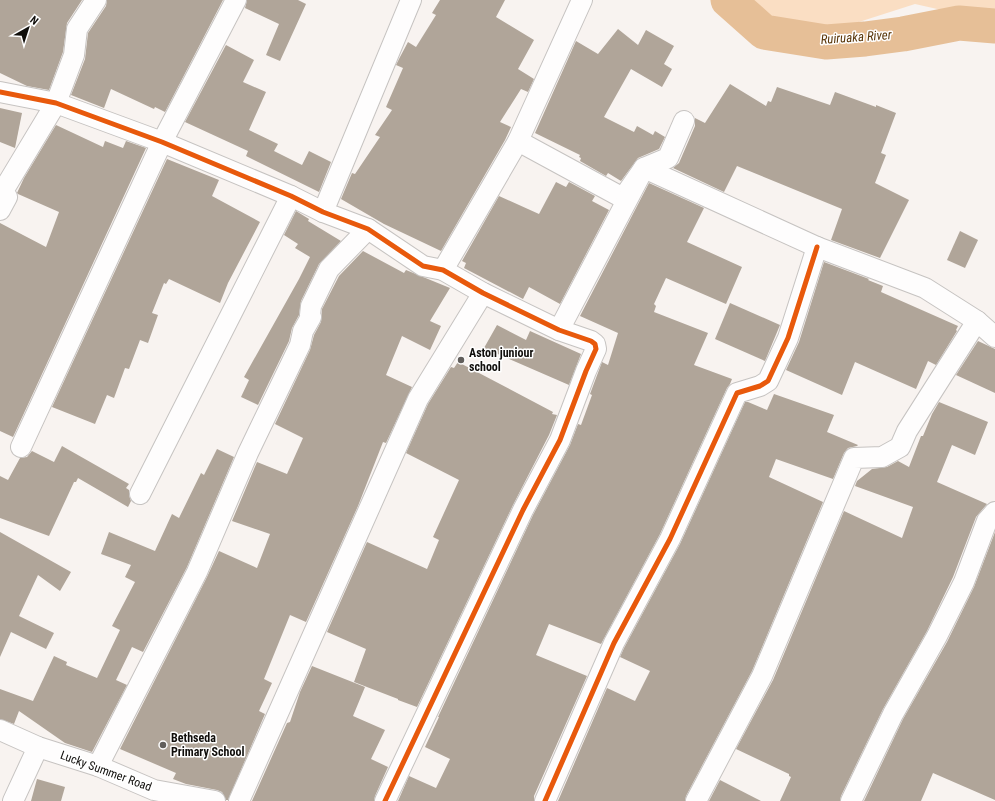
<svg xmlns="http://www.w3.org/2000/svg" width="995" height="801" font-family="'Roboto Condensed',sans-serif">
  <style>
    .green { fill: #fadec3 }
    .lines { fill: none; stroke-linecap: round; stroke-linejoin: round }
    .river { stroke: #e6bf97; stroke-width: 35 }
    .building { fill: #b0a599 }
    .minor-casing { stroke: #c6c3c1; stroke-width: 22 }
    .minor { stroke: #fefdfd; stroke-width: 20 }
    .cycleway-casing { stroke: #fff; stroke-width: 8 }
    .cycleway { stroke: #e8590c; stroke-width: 5 }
    .poi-dot { fill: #615e5b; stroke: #fff; stroke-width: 1.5 }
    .labels { text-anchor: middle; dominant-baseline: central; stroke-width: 3; stroke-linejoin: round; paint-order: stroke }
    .poi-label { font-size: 12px; font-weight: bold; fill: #100e0b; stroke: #fff; text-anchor: start }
    .street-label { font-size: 12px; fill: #100e0b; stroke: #fff }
    .water-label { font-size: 13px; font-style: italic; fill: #5a370a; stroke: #fff }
  </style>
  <rect width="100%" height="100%" fill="#f8f3f0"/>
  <path class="green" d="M 719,0 L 995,0 L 995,22 L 915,4 L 781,47 Z"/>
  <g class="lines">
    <path class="river" d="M 728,0 L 764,32 L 826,42 L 865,39 L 903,34 L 959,23 L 995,26"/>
  </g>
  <g class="building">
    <path d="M 0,0 L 82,0 L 67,23 L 63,52 L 49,90 L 27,86 L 0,73 Z"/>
    <path d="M 107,0 L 223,0 L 165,112 L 155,107 L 154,109 L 111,89 L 104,108 L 71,95 L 85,59 L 88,33 L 106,6 Z"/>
    <path d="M 247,0 L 298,0 L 306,4 L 280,61 L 266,55 L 279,24 L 245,8 Z"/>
    <path d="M 440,0 L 505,0 L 496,17 L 534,40 L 518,69 L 534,79 L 528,92 L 521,89 L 500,122 L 511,127 L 505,140 L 441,251 L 384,224 L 341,199 L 352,173 L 355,174 L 380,137 L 375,135 L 392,110 L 386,107 L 403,68 L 396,65 L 400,57 L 408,42 L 416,47 L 436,15 L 432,13 Z"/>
    <path d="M 618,29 L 638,45 L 646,30 L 674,46 L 664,64 L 672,69 L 662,87 L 631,69 L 604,117 L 634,132 L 637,126 L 653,135 L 655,131 L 665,137 L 659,149 L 638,158 L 621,181 L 608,173 L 606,176 L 580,161 L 581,158 L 579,157 L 580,155 L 535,133 L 576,41 L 598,54 Z"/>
    <path d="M 226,45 L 254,60 L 243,82 L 266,92 L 249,130 L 278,144 L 274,151 L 302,165 L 309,151 L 331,162 L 319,192 L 246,156 L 248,151 L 185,122 Z"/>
    <path d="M 730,84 L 766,106 L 768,101 L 771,102 L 777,87 L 830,105 L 835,92 L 876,107 L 876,105 L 896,113 L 881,153 L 886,155 L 875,183 L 909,200 L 880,258 L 831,240 L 842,209 L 737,166 L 724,192 L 673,168 L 679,163 L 695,126 L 695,118 L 705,123 Z"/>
    <path d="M 0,108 L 22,113 L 15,148 L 0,142 Z"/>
    <path d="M 56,125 L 103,147 L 105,141 L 123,148 L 126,141 L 146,148 L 13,437 L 0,431 L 0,223 L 46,247 L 59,212 L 18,194 L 17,193 L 24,178 Z"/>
    <path d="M 167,159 L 219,180 L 212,196 L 260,222 L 228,283 L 220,303 L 169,279 L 166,284 L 164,283 L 152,313 L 158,315 L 148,343 L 140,340 L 129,369 L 125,368 L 114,398 L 107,395 L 95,424 L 52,407 Z"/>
    <path d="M 556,182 L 566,187 L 569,182 L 595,196 L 592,201 L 609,210 L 560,304 L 529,287 L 523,299 L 464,268 L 466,263 L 462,261 L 499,196 L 539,214 Z"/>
    <path d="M 649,183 L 704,208 L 687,242 L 742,267 L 726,304 L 666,278 L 654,304 L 656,306 L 654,312 L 708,333 L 694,365 L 732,379 L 730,384 L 727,388 L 660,534 L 601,644 L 549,624 L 536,655 L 587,676 L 534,796 L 534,801 L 398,801 L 409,776 L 436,788 L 450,759 L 425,747 L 439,717 L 438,717 L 533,515 L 570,445 L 578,424 L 581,425 L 592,395 L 590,394 L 602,362 L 608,365 L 618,333 L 580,316 Z"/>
    <path d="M 296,211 L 309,219 L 308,221 L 341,241 L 319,264 L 301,301 L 299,315 L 292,328 L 289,341 L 258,405 L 241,397 L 249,380 L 244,377 L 299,279 L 310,257 L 295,248 L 298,244 L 284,235 Z"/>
    <path d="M 960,231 L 978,240 L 965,268 L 947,260 Z"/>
    <path d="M 363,251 L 404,273 L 406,270 L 450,288 L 430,321 L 441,326 L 430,350 L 402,336 L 386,375 L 412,387 L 386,443 L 383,442 L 358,506 L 306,622 L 290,615 L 264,679 L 272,683 L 259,711 L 265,714 L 228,800 L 226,800 L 222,792 L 217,790 L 186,784 L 173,779 L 176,773 L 120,749 L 207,577 L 219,551 L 257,568 L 270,534 L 232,521 L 257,462 L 287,474 L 303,438 L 275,424 L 310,350 L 314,335 L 321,322 L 322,309 L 339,276 Z"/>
    <path d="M 824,262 L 869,279 L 868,280 L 883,286 L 881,292 L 958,326 L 956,330 L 957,331 L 936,365 L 928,361 L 916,389 L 855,362 L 842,395 L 786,370 L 799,342 Z"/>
    <path d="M 730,303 L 780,325 L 765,361 L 715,339 Z"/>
    <path d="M 497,325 L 526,340 L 530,331 L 581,354 L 569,385 L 484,348 Z"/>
    <path d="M 978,341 L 995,349 L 995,393 L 956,375 Z"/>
    <path d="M 458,362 L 553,412 L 552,414 L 557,415 L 549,435 L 513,505 L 417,707 L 398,700 L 398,699 L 354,682 L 366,649 L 327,632 L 367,542 L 427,569 L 439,540 L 433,537 L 459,480 L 406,453 L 428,404 L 451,367 L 454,368 Z"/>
    <path d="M 774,394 L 834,415 L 827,432 L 858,445 L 857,446 L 848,448 L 844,453 L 833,479 L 776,459 L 769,477 L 823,502 L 752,671 L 686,796 L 685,801 L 558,801 L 607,688 L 635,701 L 650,671 L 620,657 L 624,648 L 680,544 L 745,402 L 748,402 L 767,410 Z"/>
    <path d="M 939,402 L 988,422 L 975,455 L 952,445 L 937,482 L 987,504 L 976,517 L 953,577 L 927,631 L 883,709 L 841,796 L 840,801 L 780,801 L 791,777 L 789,776 L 789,774 L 736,749 L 773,680 L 844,511 L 902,538 L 913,507 L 855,486 L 857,481 L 872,469 L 887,467 L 898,461 L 909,467 L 921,436 L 923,436 L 932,414 Z"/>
    <path d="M 62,446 L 129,484 L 126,488 L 129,490 L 129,495 L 131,501 L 128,507 L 78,478 L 76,482 L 74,482 L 49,536 L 0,518 L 0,476 L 8,480 L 20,458 L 27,457 L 32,451 L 54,462 Z"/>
    <path d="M 217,449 L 234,457 L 187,567 L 143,652 L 132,647 L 116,680 L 127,685 L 92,752 L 65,743 L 19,711 L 14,724 L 0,719 L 0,689 L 33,701 L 54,656 L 67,662 L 66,665 L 97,678 L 120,630 L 112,626 L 135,582 L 125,577 L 131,565 L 101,554 L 109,532 L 155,551 L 172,514 L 179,518 L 201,473 L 204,475 Z"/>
    <path d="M 0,532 L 71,572 L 60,591 L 38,575 L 19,616 L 54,633 L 46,649 L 11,632 L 0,657 Z"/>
    <path d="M 995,532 L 995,800 L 933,773 L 921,801 L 864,801 L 903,719 L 947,642 L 974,587 Z"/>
    <path d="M 312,666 L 365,687 L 353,716 L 385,730 L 371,759 L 388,767 L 375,796 L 374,801 L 252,801 L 287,723 L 290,722 L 300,692 Z"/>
    <path d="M 37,779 L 65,787 L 61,801 L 31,801 Z"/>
    <path d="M 720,780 L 761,801 L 709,801 Z"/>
  </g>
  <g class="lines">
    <g class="minor-casing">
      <g id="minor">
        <path d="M 0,92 L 56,103 L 162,142 L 291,196 L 323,212 L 368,229 L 423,266 L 443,270 L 483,293 L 559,330 L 591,341 L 595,344 L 596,349 L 586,371 L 560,440 L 523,510 L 385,801"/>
        <path d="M 518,141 L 623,198 L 644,168 L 817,247 L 925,288 L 977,321 L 995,337"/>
        <path d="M 0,210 L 7,197 L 3,191 L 56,103 L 74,55 L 77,29 L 96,0"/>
        <path d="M 323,212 L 411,0"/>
        <path d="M 443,270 L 518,141 L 582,0"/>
        <path d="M 559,330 L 644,168 L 668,158 L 684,121"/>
        <path d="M 21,447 L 162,142 L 236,0"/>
        <path d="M 140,494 L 291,196"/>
        <path d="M 0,730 L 38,747 L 98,766 L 154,790 L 215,801"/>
        <path d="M 98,766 L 197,572 L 248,453 L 300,345 L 303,331 L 311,317 L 310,315 L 311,306 L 329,269 L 368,229"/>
        <path d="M 13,801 L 38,747"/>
        <path d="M 239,801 L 418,399 L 483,293"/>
        <path d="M 545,801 L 614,643 L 670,539 L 737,393 L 760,386 L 768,381 L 788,338 L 817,247"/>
        <path d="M 696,801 L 762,676 L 854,458 L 882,457 L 900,447 L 907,431 L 977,321"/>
        <path d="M 851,801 L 893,714 L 937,636 L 964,582 L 987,521 L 995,512"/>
      </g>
    </g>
    <use href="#minor" class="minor"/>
    <g class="cycleway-casing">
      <g id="cycleway">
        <path d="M 0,92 L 56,103 L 162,142 L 291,196 L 323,212 L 368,229 L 423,266 L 443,270 L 483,293 L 559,330 L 591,341 L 595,344 L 596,349 L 586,371 L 560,440 L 523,510 L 385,801"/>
        <path d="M 545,801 L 614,643 L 670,539 L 737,393 L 760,386 L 768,381 L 788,338 L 817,247"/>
      </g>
    </g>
    <use href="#cycleway" class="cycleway"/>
  </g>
  <g class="poi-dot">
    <circle cx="461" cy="360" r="4"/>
    <circle cx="163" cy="745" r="4"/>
  </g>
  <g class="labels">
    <g class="poi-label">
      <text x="469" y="353">Aston juniour<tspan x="469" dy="14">school</tspan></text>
      <text x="171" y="738">Bethseda<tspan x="171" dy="14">Primary School</tspan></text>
    </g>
    <g class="street-label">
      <text transform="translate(106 771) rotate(20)">Lucky Summer Road</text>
    </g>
    <g class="water-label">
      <text transform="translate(856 37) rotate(-4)">Ruiruaka River</text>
    </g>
  </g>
  <g transform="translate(28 28) rotate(39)" stroke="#ffffff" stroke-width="3" paint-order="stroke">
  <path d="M0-3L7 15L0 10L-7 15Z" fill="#100e0b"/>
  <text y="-6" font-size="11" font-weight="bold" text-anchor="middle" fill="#100e0b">N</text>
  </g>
</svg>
